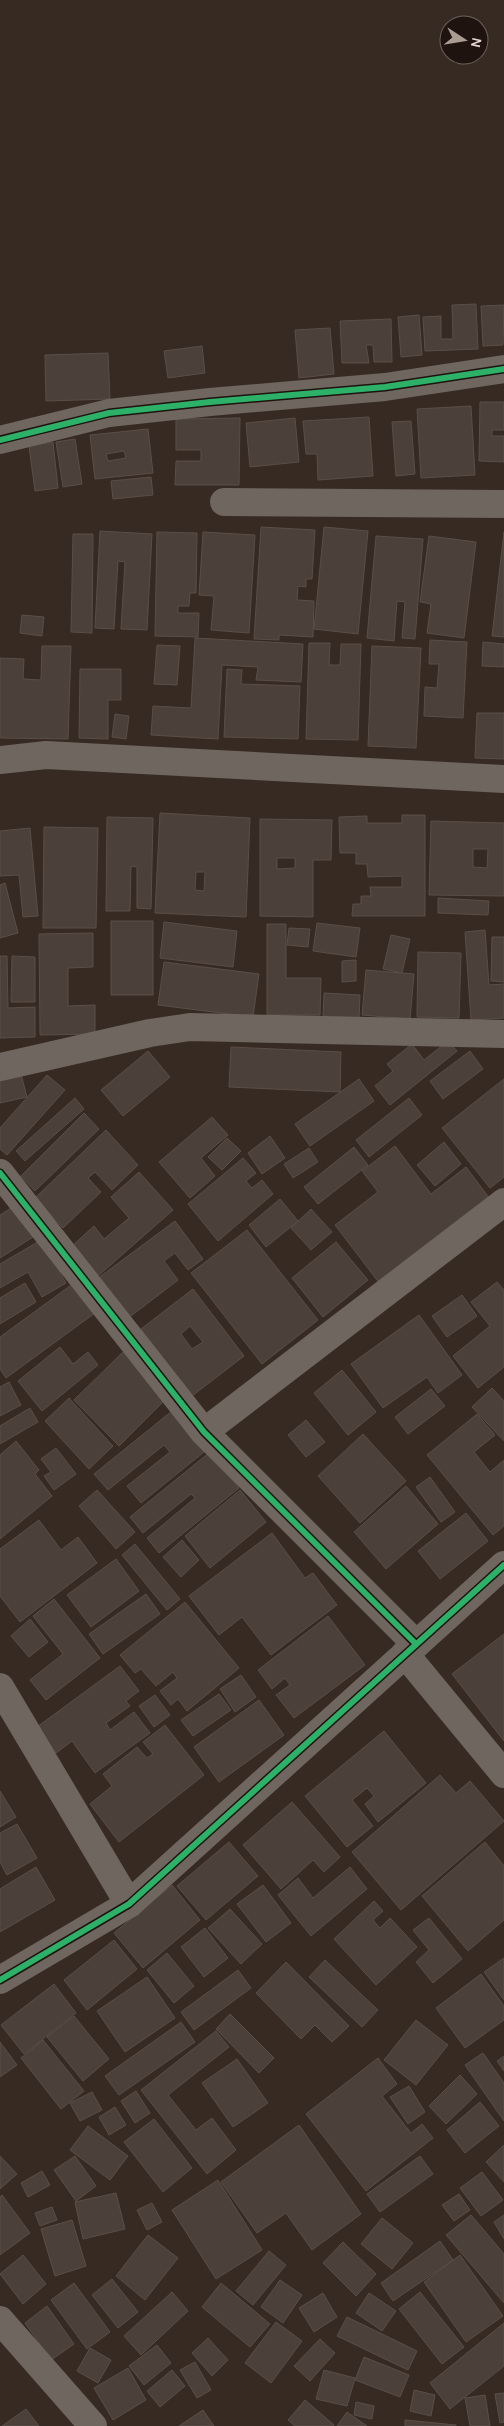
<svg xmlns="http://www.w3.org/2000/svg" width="504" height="2426" font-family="Karla,sans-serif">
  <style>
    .building { fill: #4b413a; stroke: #5a4f48; fill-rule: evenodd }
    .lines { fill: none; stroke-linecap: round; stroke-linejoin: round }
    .street { stroke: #6f665f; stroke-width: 28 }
    .secondary { stroke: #6f665f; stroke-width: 28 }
    .cycleway-casing { stroke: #1e130e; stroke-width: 9 }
    .cycleway { stroke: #2db169; stroke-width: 6 }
  </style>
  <rect width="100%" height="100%" fill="#372a23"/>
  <g class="building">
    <path d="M 476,304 L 478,349 L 425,351 L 423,317 L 441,316 L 441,339 L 453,339 L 452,305 Z"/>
    <path d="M 504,305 L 503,345 L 483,346 L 481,306 Z"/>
    <path d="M 419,315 L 422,355 L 401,357 L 398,317 Z"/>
    <path d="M 391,319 L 392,362 L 374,362 L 373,345 L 366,345 L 369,363 L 342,363 L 340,321 Z"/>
    <path d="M 330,328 L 334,374 L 299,378 L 295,330 Z"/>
    <path d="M 202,346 L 205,373 L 168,378 L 164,351 Z"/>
    <path d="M 108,353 L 110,399 L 46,401 L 45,355 Z"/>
    <path d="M 480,402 L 504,402 L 504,430 L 492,430 L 492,436 L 504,436 L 504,462 L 479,461 Z"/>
    <path d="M 471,406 L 475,475 L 421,478 L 417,409 Z"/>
    <path d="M 369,417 L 373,476 L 318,480 L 317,454 L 306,454 L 303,421 Z"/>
    <path d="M 240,418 L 239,485 L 175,485 L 176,461 L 201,461 L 201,450 L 176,450 L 176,419 Z"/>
    <path d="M 295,418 L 299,462 L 250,467 L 246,423 Z"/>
    <path d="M 411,421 L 415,474 L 396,476 L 392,422 Z"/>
    <path d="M 148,429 L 153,473 L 95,479 L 90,435 ZM 124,451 L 126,458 L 108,461 L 106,454 Z"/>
    <path d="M 75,439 L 82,484 L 63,487 L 56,442 Z"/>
    <path d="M 53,442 L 58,488 L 35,491 L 29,446 Z"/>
    <path d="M 151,477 L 153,495 L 113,499 L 111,481 Z"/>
    <path d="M 261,527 L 315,530 L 312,579 L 306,579 L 306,587 L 298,586 L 297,600 L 314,601 L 313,637 L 279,635 L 279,640 L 254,639 Z"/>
    <path d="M 324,527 L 368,531 L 358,634 L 314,629 Z"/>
    <path d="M 100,531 L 152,534 L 147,630 L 121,629 L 125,562 L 118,561 L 114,629 L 95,628 Z"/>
    <path d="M 157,532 L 197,533 L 196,593 L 190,593 L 189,606 L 178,606 L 178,613 L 199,613 L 198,637 L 155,636 Z"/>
    <path d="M 203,532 L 255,535 L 249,633 L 211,630 L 214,596 L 199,595 Z"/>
    <path d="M 504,532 L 504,637 L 492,636 Z"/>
    <path d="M 73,534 L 93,534 L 92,633 L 71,632 Z"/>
    <path d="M 376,536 L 423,539 L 415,639 L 402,638 L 405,602 L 397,601 L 394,641 L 367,638 Z"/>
    <path d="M 429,536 L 476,542 L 464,638 L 427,633 L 431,604 L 420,602 Z"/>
    <path d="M 22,615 L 44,617 L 42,636 L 20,633 Z"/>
    <path d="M 195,638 L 303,644 L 301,682 L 256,680 L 258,667 L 222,665 L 218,739 L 151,735 L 153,706 L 191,708 Z"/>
    <path d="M 430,640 L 467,642 L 463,718 L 424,716 L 425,687 L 437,688 L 439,664 L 429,664 Z"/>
    <path d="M 483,642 L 504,644 L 504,667 L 482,666 Z"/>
    <path d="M 309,643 L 330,643 L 329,665 L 340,665 L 341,644 L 361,644 L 358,740 L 306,739 Z"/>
    <path d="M 157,645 L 180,646 L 177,685 L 154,684 Z"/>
    <path d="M 42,646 L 71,646 L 68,739 L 0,738 L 0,658 L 24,659 L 23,679 L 41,680 Z"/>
    <path d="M 372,646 L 421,648 L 416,748 L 368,746 Z"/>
    <path d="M 80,669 L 121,669 L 121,700 L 108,700 L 108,739 L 79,738 Z"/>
    <path d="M 227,669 L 242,670 L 241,684 L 300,686 L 298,739 L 224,737 Z"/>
    <path d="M 477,713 L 504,713 L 504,759 L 475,758 Z"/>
    <path d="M 115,714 L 129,716 L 126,739 L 112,737 Z"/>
    <path d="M 160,813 L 250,818 L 246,917 L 155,913 ZM 196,872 L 205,872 L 204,891 L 195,890 Z"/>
    <path d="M 402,815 L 425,815 L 425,916 L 352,916 L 353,904 L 361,904 L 361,896 L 371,896 L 370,887 L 402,887 L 402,876 L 368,877 L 367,864 L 356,864 L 356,853 L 340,853 L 339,817 L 367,816 L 367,823 L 402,823 Z"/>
    <path d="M 107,817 L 153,818 L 151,909 L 137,908 L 137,867 L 131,866 L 130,911 L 106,911 Z"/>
    <path d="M 260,819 L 332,820 L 331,860 L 313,860 L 313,917 L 260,916 ZM 277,858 L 295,858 L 295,868 L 277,869 Z"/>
    <path d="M 431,821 L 504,823 L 504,896 L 429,895 ZM 473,849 L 488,849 L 487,868 L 473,867 Z"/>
    <path d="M 44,827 L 98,828 L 96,928 L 43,928 Z"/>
    <path d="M 30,828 L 38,916 L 23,917 L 19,875 L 0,876 L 0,831 Z"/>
    <path d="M 5,883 L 18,933 L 0,938 L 0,885 Z"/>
    <path d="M 438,898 L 489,901 L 488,915 L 438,913 Z"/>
    <rect x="111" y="921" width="42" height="74"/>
    <path d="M 164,922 L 237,931 L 233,967 L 160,958 Z"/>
    <path d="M 317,923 L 360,928 L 356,957 L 313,951 Z"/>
    <path d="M 267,924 L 286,924 L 286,978 L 321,978 L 320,1015 L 267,1015 Z"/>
    <path d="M 289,928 L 310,929 L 308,947 L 287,945 Z"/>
    <path d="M 485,930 L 489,985 L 504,984 L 504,1018 L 471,1020 L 465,932 Z"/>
    <path d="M 93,933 L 93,967 L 68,968 L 68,1006 L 95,1005 L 95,1034 L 40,1035 L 39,934 Z"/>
    <path d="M 391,935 L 410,939 L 402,973 L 383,969 Z"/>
    <path d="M 492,937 L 504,937 L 504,982 L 491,981 Z"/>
    <path d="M 418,952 L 461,953 L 459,1018 L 417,1017 Z"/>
    <path d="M 0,956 L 7,956 L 8,1008 L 35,1007 L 35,1037 L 0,1038 Z"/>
    <path d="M 12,956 L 35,957 L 35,1002 L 11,1002 Z"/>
    <path d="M 356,960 L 356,981 L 342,982 L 342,961 Z"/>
    <path d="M 164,962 L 259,974 L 253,1017 L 158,1005 Z"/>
    <path d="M 366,970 L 414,974 L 410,1019 L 362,1015 Z"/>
    <path d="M 324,993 L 360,995 L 359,1019 L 323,1017 Z"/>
    <path d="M 448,1041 L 457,1051 L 390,1105 L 375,1086 L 393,1071 L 387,1064 L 412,1044 L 424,1060 Z"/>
    <path d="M 231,1047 L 341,1052 L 340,1092 L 229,1087 Z"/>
    <path d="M 148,1051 L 170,1077 L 123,1116 L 101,1090 Z"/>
    <path d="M 470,1051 L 483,1069 L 443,1099 L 430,1081 Z"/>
    <path d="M 21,1074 L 27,1097 L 0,1103 L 0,1079 Z"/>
    <path d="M 47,1075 L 65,1090 L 7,1155 L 0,1149 L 0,1128 Z"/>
    <path d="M 359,1079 L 374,1101 L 310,1146 L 295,1124 Z"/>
    <path d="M 504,1079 L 504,1177 L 490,1188 L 442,1128 Z"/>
    <path d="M 75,1098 L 84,1109 L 25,1161 L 16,1151 Z"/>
    <path d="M 409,1098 L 422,1115 L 369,1157 L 356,1140 Z"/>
    <path d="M 84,1113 L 99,1129 L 35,1191 L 21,1176 Z"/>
    <path d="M 212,1117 L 228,1135 L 201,1158 L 215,1176 L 190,1198 L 159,1162 Z"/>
    <path d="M 106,1130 L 138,1165 L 112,1190 L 95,1172 L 88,1178 L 101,1192 L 63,1228 L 35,1198 Z"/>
    <path d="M 270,1136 L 285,1158 L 262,1174 L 248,1153 Z"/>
    <path d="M 227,1138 L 241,1151 L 222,1170 L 208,1157 Z"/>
    <path d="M 444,1142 L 461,1164 L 435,1186 L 417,1165 Z"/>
    <path d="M 395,1146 L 431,1194 L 466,1167 L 490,1199 L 380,1284 L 335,1225 L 378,1192 L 362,1171 Z"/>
    <path d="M 354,1147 L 368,1165 L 318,1204 L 304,1187 Z"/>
    <path d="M 309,1148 L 318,1162 L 293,1178 L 284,1164 Z"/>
    <path d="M 243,1158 L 256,1173 L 246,1181 L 252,1188 L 262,1180 L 273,1194 L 218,1241 L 188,1204 Z"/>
    <path d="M 139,1172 L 173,1210 L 97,1277 L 71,1247 L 94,1226 L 104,1239 L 129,1218 L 111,1197 Z"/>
    <path d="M 280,1199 L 298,1221 L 266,1247 L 249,1225 Z"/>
    <path d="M 14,1206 L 33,1237 L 0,1258 L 0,1215 Z"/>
    <path d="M 311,1209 L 332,1232 L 311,1250 L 291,1228 Z"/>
    <path d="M 175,1221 L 203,1259 L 188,1270 L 175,1253 L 164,1261 L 178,1280 L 127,1319 L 97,1279 Z"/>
    <path d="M 247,1230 L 318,1320 L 262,1364 L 191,1273 Z"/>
    <path d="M 41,1240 L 66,1283 L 42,1297 L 28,1272 L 0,1288 L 0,1264 Z"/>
    <path d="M 336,1242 L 368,1280 L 323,1317 L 292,1278 Z"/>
    <path d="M 497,1282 L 504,1290 L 504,1367 L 478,1388 L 453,1356 L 490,1326 L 471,1302 Z"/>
    <path d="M 25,1283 L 36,1302 L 0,1324 L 0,1298 Z"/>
    <path d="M 74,1283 L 95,1313 L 6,1378 L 0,1369 L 0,1337 Z"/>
    <path d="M 193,1289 L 244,1356 L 192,1396 L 141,1329 ZM 190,1326 L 203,1342 L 192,1349 L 181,1334 Z"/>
    <path d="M 462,1295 L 477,1316 L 447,1337 L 432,1316 Z"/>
    <path d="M 419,1315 L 462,1375 L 438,1393 L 427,1377 L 383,1408 L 351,1364 Z"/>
    <path d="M 60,1347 L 73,1364 L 88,1352 L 98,1365 L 42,1411 L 18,1381 Z"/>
    <path d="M 124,1351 L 168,1397 L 119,1446 L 74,1400 Z"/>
    <path d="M 342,1370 L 376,1412 L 348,1435 L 314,1393 Z"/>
    <path d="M 9,1382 L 21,1405 L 0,1416 L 0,1387 Z"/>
    <path d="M 492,1388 L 504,1401 L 504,1441 L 472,1407 Z"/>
    <path d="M 431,1389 L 445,1406 L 408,1434 L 395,1417 Z"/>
    <path d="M 69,1398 L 113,1446 L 89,1469 L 45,1421 Z"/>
    <path d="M 30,1408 L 38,1422 L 0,1444 L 0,1426 Z"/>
    <path d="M 172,1411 L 204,1452 L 141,1503 L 127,1486 L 170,1452 L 164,1445 L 108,1490 L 94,1474 Z"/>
    <path d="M 477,1414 L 495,1435 L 474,1452 L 490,1472 L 504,1460 L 504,1526 L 493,1535 L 427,1455 Z"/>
    <path d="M 306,1420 L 325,1442 L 306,1457 L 288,1435 Z"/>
    <path d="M 363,1434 L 406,1481 L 360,1523 L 318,1476 Z"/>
    <path d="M 16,1441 L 39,1470 L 35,1474 L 52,1496 L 0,1539 L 0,1455 Z"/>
    <path d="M 56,1448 L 76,1474 L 54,1490 L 44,1476 L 51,1472 L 41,1459 Z"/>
    <path d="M 210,1452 L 239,1488 L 159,1553 L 147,1538 L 195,1498 L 191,1494 L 143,1533 L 130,1517 Z"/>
    <path d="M 430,1477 L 455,1512 L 441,1522 L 416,1487 Z"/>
    <path d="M 406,1486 L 438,1524 L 386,1569 L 354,1532 Z"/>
    <path d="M 97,1490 L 135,1532 L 116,1549 L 79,1506 Z"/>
    <path d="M 240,1490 L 266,1522 L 210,1568 L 185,1536 Z"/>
    <path d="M 466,1513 L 488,1541 L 440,1579 L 418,1551 Z"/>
    <path d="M 39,1520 L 61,1550 L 78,1537 L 97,1563 L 20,1622 L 0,1596 L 0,1549 Z"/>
    <path d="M 272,1533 L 305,1578 L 313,1573 L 337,1605 L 271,1655 L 242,1617 L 219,1635 L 189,1596 Z"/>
    <path d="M 182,1540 L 199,1560 L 181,1577 L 163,1557 Z"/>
    <path d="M 135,1544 L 180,1599 L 167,1610 L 122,1555 Z"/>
    <path d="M 116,1559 L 139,1591 L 91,1627 L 67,1595 Z"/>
    <path d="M 146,1594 L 160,1614 L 103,1654 L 89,1634 Z"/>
    <path d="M 54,1599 L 100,1658 L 46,1700 L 30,1680 L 63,1654 L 33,1616 Z"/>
    <path d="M 185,1602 L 239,1668 L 187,1711 L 178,1699 L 171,1705 L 160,1691 L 177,1678 L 173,1672 L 156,1686 L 141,1669 L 135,1673 L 120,1655 Z"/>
    <path d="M 328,1616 L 365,1665 L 294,1718 L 276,1695 L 290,1685 L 285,1678 L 272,1689 L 258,1670 Z"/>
    <path d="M 30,1619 L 48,1642 L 29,1657 L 11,1636 Z"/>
    <path d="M 504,1634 L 504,1741 L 452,1674 Z"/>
    <path d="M 120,1666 L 139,1691 L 126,1701 L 130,1706 L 106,1723 L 110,1730 L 134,1712 L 150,1733 L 95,1773 L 72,1741 L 56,1753 L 37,1727 Z"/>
    <path d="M 241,1675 L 256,1697 L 235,1712 L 220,1689 Z"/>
    <path d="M 219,1694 L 231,1710 L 193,1736 L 181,1720 Z"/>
    <path d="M 155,1695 L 170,1715 L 154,1727 L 139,1706 Z"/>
    <path d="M 259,1700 L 284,1735 L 219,1782 L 194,1747 Z"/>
    <path d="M 165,1725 L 204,1775 L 119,1842 L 90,1804 L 112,1786 L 103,1774 L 137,1747 L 147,1758 L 153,1754 L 143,1742 Z"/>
    <path d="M 384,1731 L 426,1783 L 378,1822 L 365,1804 L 374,1796 L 367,1788 L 352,1800 L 373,1826 L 347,1847 L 305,1796 Z"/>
    <path d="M 440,1775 L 456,1793 L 470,1781 L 504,1821 L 401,1910 L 352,1852 Z"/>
    <path d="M 0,1791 L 16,1817 L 0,1827 Z"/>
    <path d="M 292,1802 L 340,1857 L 324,1872 L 313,1860 L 281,1889 L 243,1845 Z"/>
    <path d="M 17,1824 L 37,1858 L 7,1875 L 0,1862 L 0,1833 Z"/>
    <path d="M 229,1842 L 258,1876 L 206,1920 L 177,1886 Z"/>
    <path d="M 485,1842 L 504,1866 L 504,1920 L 468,1951 L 422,1896 Z"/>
    <path d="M 36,1867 L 55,1900 L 0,1932 L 0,1889 Z"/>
    <path d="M 350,1867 L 367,1889 L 311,1936 L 278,1895 L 298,1878 L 313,1898 Z"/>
    <path d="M 172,1885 L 200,1920 L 143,1968 L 114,1933 Z"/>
    <path d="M 263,1885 L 291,1923 L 266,1942 L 237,1904 Z"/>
    <path d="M 374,1901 L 383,1911 L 373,1920 L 380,1928 L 390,1918 L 417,1947 L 376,1985 L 334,1939 Z"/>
    <path d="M 230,1909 L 262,1944 L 241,1964 L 208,1928 Z"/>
    <path d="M 429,1918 L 462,1959 L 433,1983 L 416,1962 L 429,1950 L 413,1930 Z"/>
    <path d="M 205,1928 L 228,1958 L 204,1977 L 181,1947 Z"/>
    <path d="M 114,1940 L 137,1969 L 87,2010 L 64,1980 Z"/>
    <path d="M 167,1953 L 194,1986 L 174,2003 L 147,1970 Z"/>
    <path d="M 504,1958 L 504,2000 L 484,1972 Z"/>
    <path d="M 325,1960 L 378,2010 L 362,2027 L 309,1977 Z"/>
    <path d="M 286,1962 L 349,2026 L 332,2042 L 315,2025 L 301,2039 L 256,1993 Z"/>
    <path d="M 238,1970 L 251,1988 L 194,2030 L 181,2012 Z"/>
    <path d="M 481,1974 L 504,2006 L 504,2020 L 465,2048 L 436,2008 Z"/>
    <path d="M 147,1977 L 175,2018 L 125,2052 L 97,2011 Z"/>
    <path d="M 54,1984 L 76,2013 L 24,2054 L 1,2025 Z"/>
    <path d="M 230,2014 L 274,2058 L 259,2073 L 216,2029 Z"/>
    <path d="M 74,2016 L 109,2059 L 83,2081 L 47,2037 Z"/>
    <path d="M 416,2020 L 448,2045 L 416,2085 L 384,2060 Z"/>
    <path d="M 181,2022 L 195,2042 L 119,2095 L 105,2076 Z"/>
    <path d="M 216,2031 L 229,2047 L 168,2095 L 196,2130 L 212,2118 L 236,2150 L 207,2174 L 141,2090 Z"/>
    <path d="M 43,2040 L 84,2091 L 61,2109 L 21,2058 Z"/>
    <path d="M 0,2042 L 17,2065 L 0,2077 Z"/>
    <path d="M 483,2053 L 504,2083 L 504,2121 L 465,2065 Z"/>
    <path d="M 504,2056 L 504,2071 L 497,2061 Z"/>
    <path d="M 378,2058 L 397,2084 L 382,2096 L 411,2133 L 422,2124 L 433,2138 L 366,2191 L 306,2114 Z"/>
    <path d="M 237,2059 L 268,2103 L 233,2127 L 202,2083 Z"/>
    <path d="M 460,2075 L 477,2094 L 446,2124 L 429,2106 Z"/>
    <path d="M 409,2086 L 425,2112 L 408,2124 L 390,2097 Z"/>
    <path d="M 136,2091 L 150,2113 L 135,2123 L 121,2101 Z"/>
    <path d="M 92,2092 L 102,2110 L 80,2121 L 70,2103 Z"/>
    <path d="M 480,2102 L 499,2126 L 465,2153 L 447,2130 Z"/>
    <path d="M 115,2107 L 126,2125 L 109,2135 L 99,2117 Z"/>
    <path d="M 154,2119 L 192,2168 L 163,2192 L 124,2142 Z"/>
    <path d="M 299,2125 L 361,2214 L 312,2250 L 286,2213 L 257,2233 L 221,2182 Z"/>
    <path d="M 88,2126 L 128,2156 L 110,2180 L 70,2150 Z"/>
    <path d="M 504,2145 L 504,2182 L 486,2162 Z"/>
    <path d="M 0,2156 L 17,2174 L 0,2189 Z"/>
    <path d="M 75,2156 L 96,2186 L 76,2201 L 54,2170 Z"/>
    <path d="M 420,2156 L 433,2174 L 380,2212 L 367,2194 Z"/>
    <path d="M 42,2171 L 50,2185 L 28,2197 L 21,2183 Z"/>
    <path d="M 482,2172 L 503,2200 L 481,2216 L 460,2188 Z"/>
    <path d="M 218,2180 L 262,2250 L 216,2279 L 172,2210 Z"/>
    <path d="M 116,2193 L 125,2229 L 83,2239 L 75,2202 Z"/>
    <path d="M 459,2194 L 470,2210 L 454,2221 L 442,2205 Z"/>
    <path d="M 2,2195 L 30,2233 L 0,2255 L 0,2197 Z"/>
    <path d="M 152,2203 L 162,2222 L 147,2230 L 137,2210 Z"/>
    <path d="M 52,2207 L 57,2220 L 40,2226 L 35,2213 Z"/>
    <path d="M 471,2215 L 504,2254 L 504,2303 L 446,2235 Z"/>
    <path d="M 504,2215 L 504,2239 L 494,2222 Z"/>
    <path d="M 382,2218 L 413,2243 L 392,2269 L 361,2244 Z"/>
    <path d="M 72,2220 L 86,2266 L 55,2276 L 41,2229 Z"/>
    <path d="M 148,2235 L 178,2258 L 145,2300 L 116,2276 Z"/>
    <path d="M 440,2241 L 453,2260 L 393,2301 L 381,2283 Z"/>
    <path d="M 343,2242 L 376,2274 L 356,2296 L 323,2263 Z"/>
    <path d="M 269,2251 L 286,2265 L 253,2305 L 236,2291 Z"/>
    <path d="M 23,2255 L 46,2284 L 23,2304 L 0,2274 Z"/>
    <path d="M 460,2255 L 503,2316 L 466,2342 L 424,2282 Z"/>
    <path d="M 112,2279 L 138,2312 L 118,2328 L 92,2295 Z"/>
    <path d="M 280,2280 L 302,2295 L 283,2323 L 261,2307 Z"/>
    <path d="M 74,2283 L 110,2332 L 87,2349 L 51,2300 Z"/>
    <path d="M 221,2283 L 270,2324 L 250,2347 L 202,2307 Z"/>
    <path d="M 172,2292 L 188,2311 L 141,2355 L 124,2336 Z"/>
    <path d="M 420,2292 L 464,2347 L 442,2364 L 399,2309 Z"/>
    <path d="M 323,2293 L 337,2317 L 314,2332 L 299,2308 Z"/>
    <path d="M 369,2293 L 396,2311 L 382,2331 L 356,2313 Z"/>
    <path d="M 47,2306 L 74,2344 L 51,2360 L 25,2323 Z"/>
    <path d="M 347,2317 L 417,2351 L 408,2370 L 337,2336 Z"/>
    <path d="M 276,2322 L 302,2341 L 271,2383 L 245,2363 Z"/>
    <path d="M 504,2323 L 504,2366 L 450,2409 L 430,2383 Z"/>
    <path d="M 208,2338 L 228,2360 L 212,2376 L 192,2353 Z"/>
    <path d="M 320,2339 L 335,2353 L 310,2381 L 294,2366 Z"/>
    <path d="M 157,2345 L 171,2363 L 144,2385 L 129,2366 Z"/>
    <path d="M 90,2348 L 111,2360 L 98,2383 L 77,2371 Z"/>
    <path d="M 364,2357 L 409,2375 L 400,2397 L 355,2380 Z"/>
    <path d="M 195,2362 L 211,2390 L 197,2398 L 180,2370 Z"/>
    <path d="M 128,2368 L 146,2400 L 113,2420 L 94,2388 Z"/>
    <path d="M 172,2370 L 185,2386 L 160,2407 L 147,2391 Z"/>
    <path d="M 324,2370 L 355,2378 L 347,2406 L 316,2399 Z"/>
    <path d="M 414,2390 L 435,2395 L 431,2416 L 410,2411 Z"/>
    <path d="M 504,2393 L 504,2422 L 500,2423 L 495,2394 Z"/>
    <path d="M 485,2395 L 490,2426 L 470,2426 L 465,2398 Z"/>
    <path d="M 305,2400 L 334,2425 L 333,2426 L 295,2426 L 288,2420 Z"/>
    <path d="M 356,2402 L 374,2406 L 372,2419 L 354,2415 Z"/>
    <path d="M 26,2409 L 39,2426 L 2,2426 Z"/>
    <path d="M 203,2410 L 214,2426 L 179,2426 Z"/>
    <path d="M 347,2412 L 367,2426 L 337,2426 Z"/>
    <path d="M 405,2420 L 456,2425 L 456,2426 L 405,2426 Z"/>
  </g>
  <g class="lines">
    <g class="street">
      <path d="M 0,440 L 109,413 L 210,402 L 385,387 L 504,369"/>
      <path d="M 224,502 L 504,504"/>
      <path d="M 0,760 L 46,755 L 504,779"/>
      <path d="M 0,1067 L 150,1033 L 190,1027 L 504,1034"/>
      <path d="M 0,1173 L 204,1432 L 416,1644"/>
      <path d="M 204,1432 L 504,1202"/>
      <path d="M 405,1654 L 504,1774"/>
      <path d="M 0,1687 L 129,1904"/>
      <path d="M 0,1980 L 129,1904 L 504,1565"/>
    </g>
    <path class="secondary" d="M 0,2320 L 93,2426"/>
    <g class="cycleway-casing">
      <g id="cycleway">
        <path d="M 0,440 L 109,413 L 210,402 L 385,387 L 504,369"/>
        <path d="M 0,1173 L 204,1432 L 416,1644"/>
        <path d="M 0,1980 L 129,1904 L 504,1565"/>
      </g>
    </g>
    <use href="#cycleway" class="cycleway"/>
  </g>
  <g transform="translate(464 40) rotate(102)"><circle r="24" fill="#1e130e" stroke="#6f625c"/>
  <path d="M0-4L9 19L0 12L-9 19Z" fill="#ab9c94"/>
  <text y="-8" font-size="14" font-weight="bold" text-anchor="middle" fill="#e9d9d1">N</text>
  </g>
</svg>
